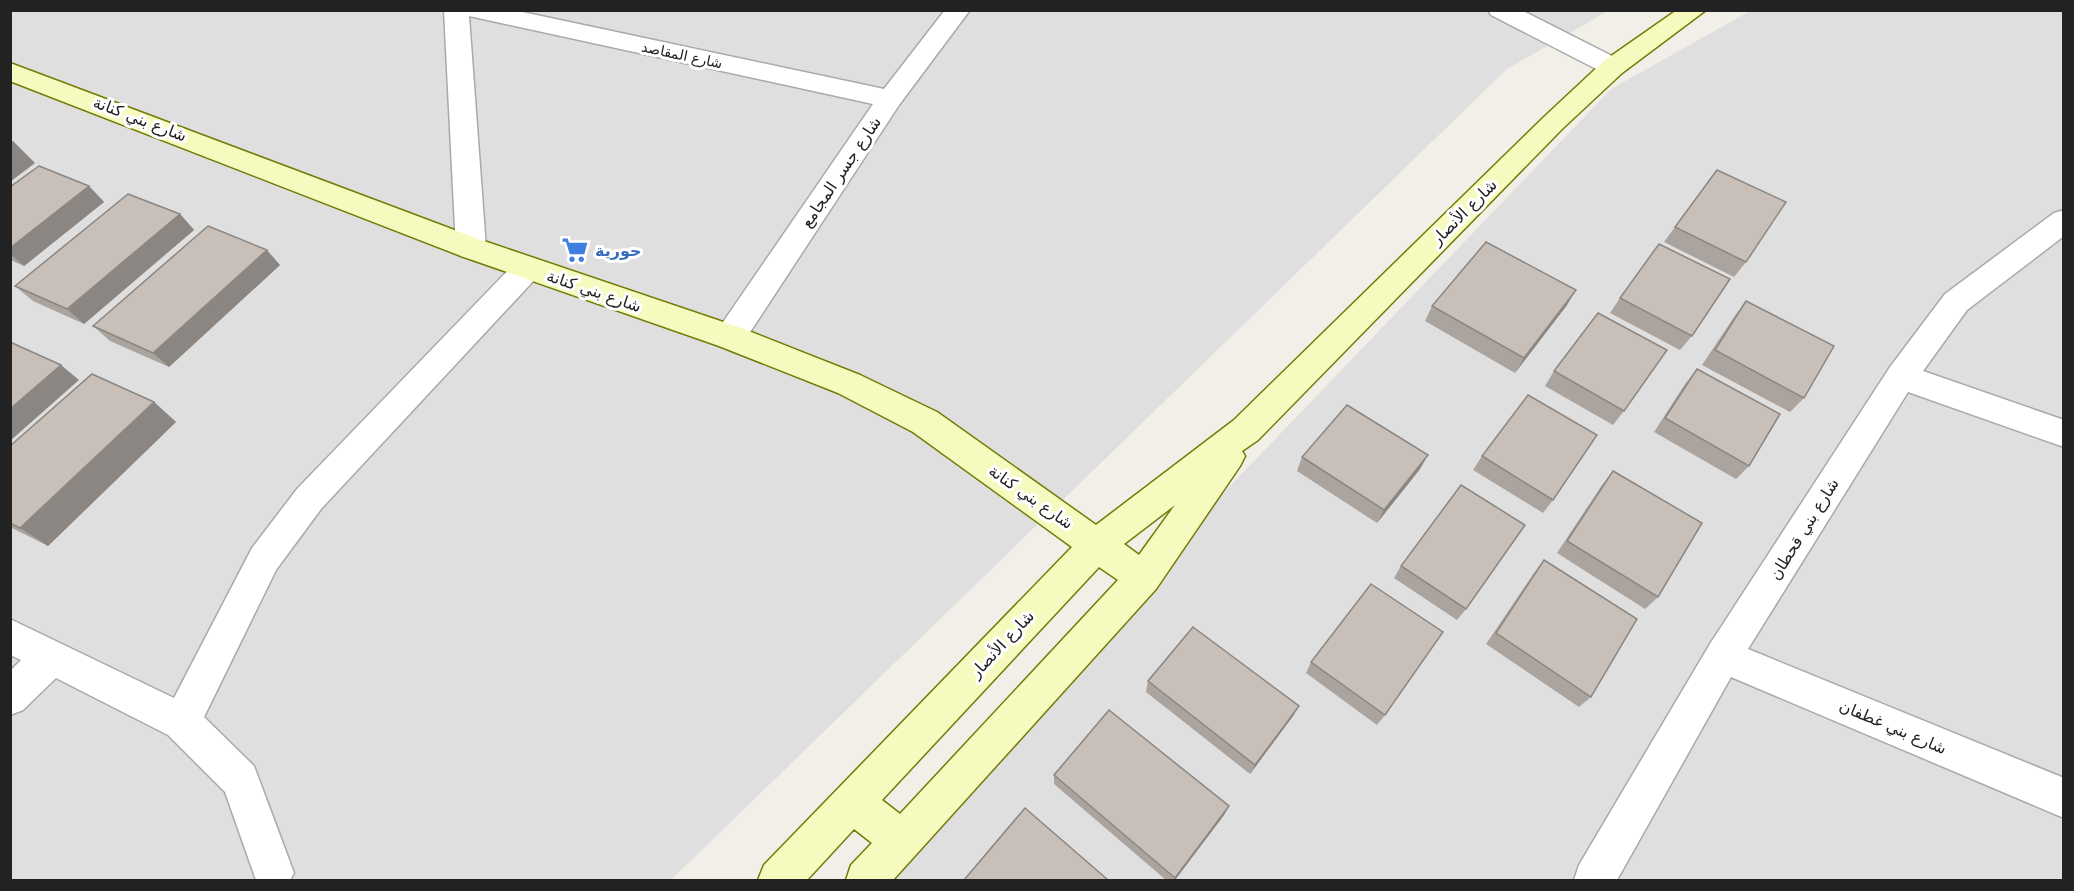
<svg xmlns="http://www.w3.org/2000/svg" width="2074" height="891" font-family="'DejaVu Sans','Noto Naskh Arabic',sans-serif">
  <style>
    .residential { fill: #e0dfdf }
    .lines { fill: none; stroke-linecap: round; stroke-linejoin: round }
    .street-casing { stroke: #a9a9a9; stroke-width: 3 }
    .secondary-casing { stroke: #707d05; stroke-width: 3 }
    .street { fill: #fff; fill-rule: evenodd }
    .secondary { fill: #f7fabf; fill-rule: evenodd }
    .wall { fill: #aba49e }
    .shaded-wall { fill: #8b8681 }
    .building { fill: #c7bfb8; stroke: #8b8681; stroke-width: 1.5 }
    .labels { text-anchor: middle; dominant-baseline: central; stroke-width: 6; stroke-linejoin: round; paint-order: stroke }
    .far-street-label { font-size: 14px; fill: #222; stroke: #fff }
    .street-label { font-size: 16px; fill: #222; stroke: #fff }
    .shop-label { font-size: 16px; font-weight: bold; fill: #366cbe; stroke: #fff; text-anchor: start }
  </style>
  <rect width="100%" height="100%" fill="#f2efe9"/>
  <g class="residential">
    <path d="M 10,11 L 1608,11 L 1507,69 L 671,880 L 11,880 Z"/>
    <path d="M 1750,11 L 2063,11 L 2063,880 L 852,880 L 1611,89 Z"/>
  </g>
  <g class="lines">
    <g class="street-casing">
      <g id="street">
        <path d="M 444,10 L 513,10 L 884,89 L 945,10 L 970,10 L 899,105 L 741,346 L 730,349 L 719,346 L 715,337 L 719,328 L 873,104 L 469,16 L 486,248 L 481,256 L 471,259 L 461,256 L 456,248 Z"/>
        <path d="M 1488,10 L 1521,10 L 1622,61 L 1626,67 L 1622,73 L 1613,75 L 1604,73 L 1491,15 Z"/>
        <path d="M 2064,210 L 2064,236 L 1967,310 L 1923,371 L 2064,420 L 2064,447 L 1908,392 L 1748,649 L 2064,778 L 2064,818 L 1731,677 L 1617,880 L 1574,880 L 1579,865 L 1710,644 L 1890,367 L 1945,294 L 2054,213 Z"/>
        <path d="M 528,257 L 538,260 L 543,268 L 538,276 L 321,509 L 276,570 L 204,717 L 254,766 L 294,873 L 290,880 L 256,880 L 225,792 L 168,735 L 56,678 L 23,710 L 10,715 L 10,671 L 21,660 L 10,655 L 10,619 L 174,698 L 252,548 L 297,489 L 518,260 Z"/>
      </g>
    </g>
    <g class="secondary-casing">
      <path id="secondary" d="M 1677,10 L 1706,10 L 1622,73 L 1562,129 L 1258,440 L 1242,451 L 1245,456 L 1240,466 L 1156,589 L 893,880 L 846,880 L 851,865 L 872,843 L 854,829 L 807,880 L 758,880 L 764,865 L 1072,547 L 913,432 L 838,393 L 719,346 L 461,256 L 10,81 L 10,63 L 481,240 L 741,328 L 860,375 L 937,412 L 1096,525 L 1234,420 L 1544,117 L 1604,61 ZM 1175,505 L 1139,555 L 1124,544 ZM 1099,567 L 1118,580 L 900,814 L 882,800 Z"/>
    </g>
    <use href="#street" class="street"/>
    <use href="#secondary" class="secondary"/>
  </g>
  <g class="wall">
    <path d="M 89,186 L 104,202 L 24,266 L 10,260 L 10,187 Z"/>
    <path d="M 180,214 L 194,230 L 84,324 L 33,301 L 15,286 Z"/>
    <path d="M 1675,227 L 1746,262 L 1734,277 L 1664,242 Z"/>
    <path d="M 280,265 L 169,367 L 110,341 L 93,326 Z"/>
    <path d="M 1620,298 L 1692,336 L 1680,350 L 1610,313 Z"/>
    <path d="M 1746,301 L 1804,398 L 1790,412 L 1702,365 L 1734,317 Z"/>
    <path d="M 1567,305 L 1515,373 L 1425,321 L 1432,306 Z"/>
    <path d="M 1697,369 L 1749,466 L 1736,479 L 1654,432 L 1685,384 Z"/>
    <path d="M 1554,371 L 1624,411 L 1613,425 L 1545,386 Z"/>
    <path d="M 154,402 L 176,422 L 48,546 L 10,527 L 10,446 Z"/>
    <path d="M 1482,456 L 1553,500 L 1543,513 L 1473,470 Z"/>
    <path d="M 1302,457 L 1420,469 L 1377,523 L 1297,471 Z"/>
    <path d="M 1613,471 L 1658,597 L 1645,609 L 1557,553 L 1602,485 Z"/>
    <path d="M 1544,560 L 1591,697 L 1579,707 L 1486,644 L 1534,573 Z"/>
    <path d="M 1401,566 L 1466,609 L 1457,620 L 1394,578 Z"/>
    <path d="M 1311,662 L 1385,715 L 1377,725 L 1306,673 Z"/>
    <path d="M 1148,681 L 1299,706 L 1293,716 L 1250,774 L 1146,692 Z"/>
    <path d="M 1054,775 L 1229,806 L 1224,815 L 1175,880 L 1166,880 L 1054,784 Z"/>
  </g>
  <g class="shaded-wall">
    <path d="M 13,141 L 35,163 L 10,182 L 10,143 Z"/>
    <path d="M 89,186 L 104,202 L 24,266 L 10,254 L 10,248 Z"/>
    <path d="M 180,214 L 194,230 L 84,324 L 67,309 Z"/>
    <path d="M 267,250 L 280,265 L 169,367 L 153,353 Z"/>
    <path d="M 1576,290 L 1567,305 L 1515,373 L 1524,358 Z"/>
    <path d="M 61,365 L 79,380 L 10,441 L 10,409 Z"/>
    <path d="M 154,402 L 176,422 L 48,546 L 20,528 Z"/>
    <path d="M 1428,455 L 1420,469 L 1377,523 L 1384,510 Z"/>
    <path d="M 1299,706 L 1293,716 L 1250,774 L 1255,765 Z"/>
    <path d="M 1229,806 L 1224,815 L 1175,880 L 1174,880 Z"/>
  </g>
  <g class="building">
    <path d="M 39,166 L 89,186 L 10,248 L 10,187 Z"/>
    <path d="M 1717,170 L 1786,202 L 1746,262 L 1675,227 Z"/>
    <path d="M 128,194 L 180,214 L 67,309 L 15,286 Z"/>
    <path d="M 208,226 L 267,250 L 153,353 L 93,326 Z"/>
    <path d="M 1486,242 L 1576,290 L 1524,358 L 1432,306 Z"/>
    <path d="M 1659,244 L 1730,279 L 1692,336 L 1620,298 Z"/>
    <path d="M 1746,301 L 1834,346 L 1804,398 L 1715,350 Z"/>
    <path d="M 1598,313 L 1667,350 L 1624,411 L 1554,371 Z"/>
    <path d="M 10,342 L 61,365 L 10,409 Z"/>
    <path d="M 1697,369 L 1780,414 L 1749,466 L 1665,418 Z"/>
    <path d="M 92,374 L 154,402 L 20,528 L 10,523 L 10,446 Z"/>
    <path d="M 1528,395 L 1597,435 L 1553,500 L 1482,456 Z"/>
    <path d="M 1347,405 L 1428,455 L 1384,510 L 1302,457 Z"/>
    <path d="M 1613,471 L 1702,523 L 1658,597 L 1567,541 Z"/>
    <path d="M 1461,485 L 1525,525 L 1466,609 L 1401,566 Z"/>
    <path d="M 1544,560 L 1637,619 L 1591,697 L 1496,633 Z"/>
    <path d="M 1371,584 L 1443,632 L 1385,715 L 1311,662 Z"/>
    <path d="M 1193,627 L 1299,706 L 1255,765 L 1148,681 Z"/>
    <path d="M 1109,710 L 1229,806 L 1175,878 L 1054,775 Z"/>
    <path d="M 1025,808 L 1108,880 L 964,880 Z"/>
  </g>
  <defs>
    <g id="supermarket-bare" transform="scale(2.07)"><path d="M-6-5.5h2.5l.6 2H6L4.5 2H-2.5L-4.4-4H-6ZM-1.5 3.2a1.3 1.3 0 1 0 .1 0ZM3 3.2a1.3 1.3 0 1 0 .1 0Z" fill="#3f7fe0" stroke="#fff" stroke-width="2.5" paint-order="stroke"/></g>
  </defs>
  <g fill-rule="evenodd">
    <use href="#supermarket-bare" x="575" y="250"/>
  </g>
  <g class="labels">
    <g class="far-street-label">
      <text transform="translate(682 55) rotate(12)">شارع المقاصد</text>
    </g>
    <g class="street-label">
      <text transform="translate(140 119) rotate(21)">شارع بني كنانة</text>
      <text transform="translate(841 172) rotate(-56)">شارع جسر المجامع</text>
      <text transform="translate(1464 212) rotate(-45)">شارع الأنصار</text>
      <text transform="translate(594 291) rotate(19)">شارع بني كنانة</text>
      <text transform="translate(1031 497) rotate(35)">شارع بني كنانة</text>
      <text transform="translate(1804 529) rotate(-58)">شارع بني قحطان</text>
      <text transform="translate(1002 644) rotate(-47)">شارع الأنصار</text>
      <text transform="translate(1893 727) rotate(23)">شارع بني غطفان</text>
    </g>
    <g class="shop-label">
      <text x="595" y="250">حورية</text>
    </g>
  </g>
  <rect width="2074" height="891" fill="none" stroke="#222222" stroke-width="24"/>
</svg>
